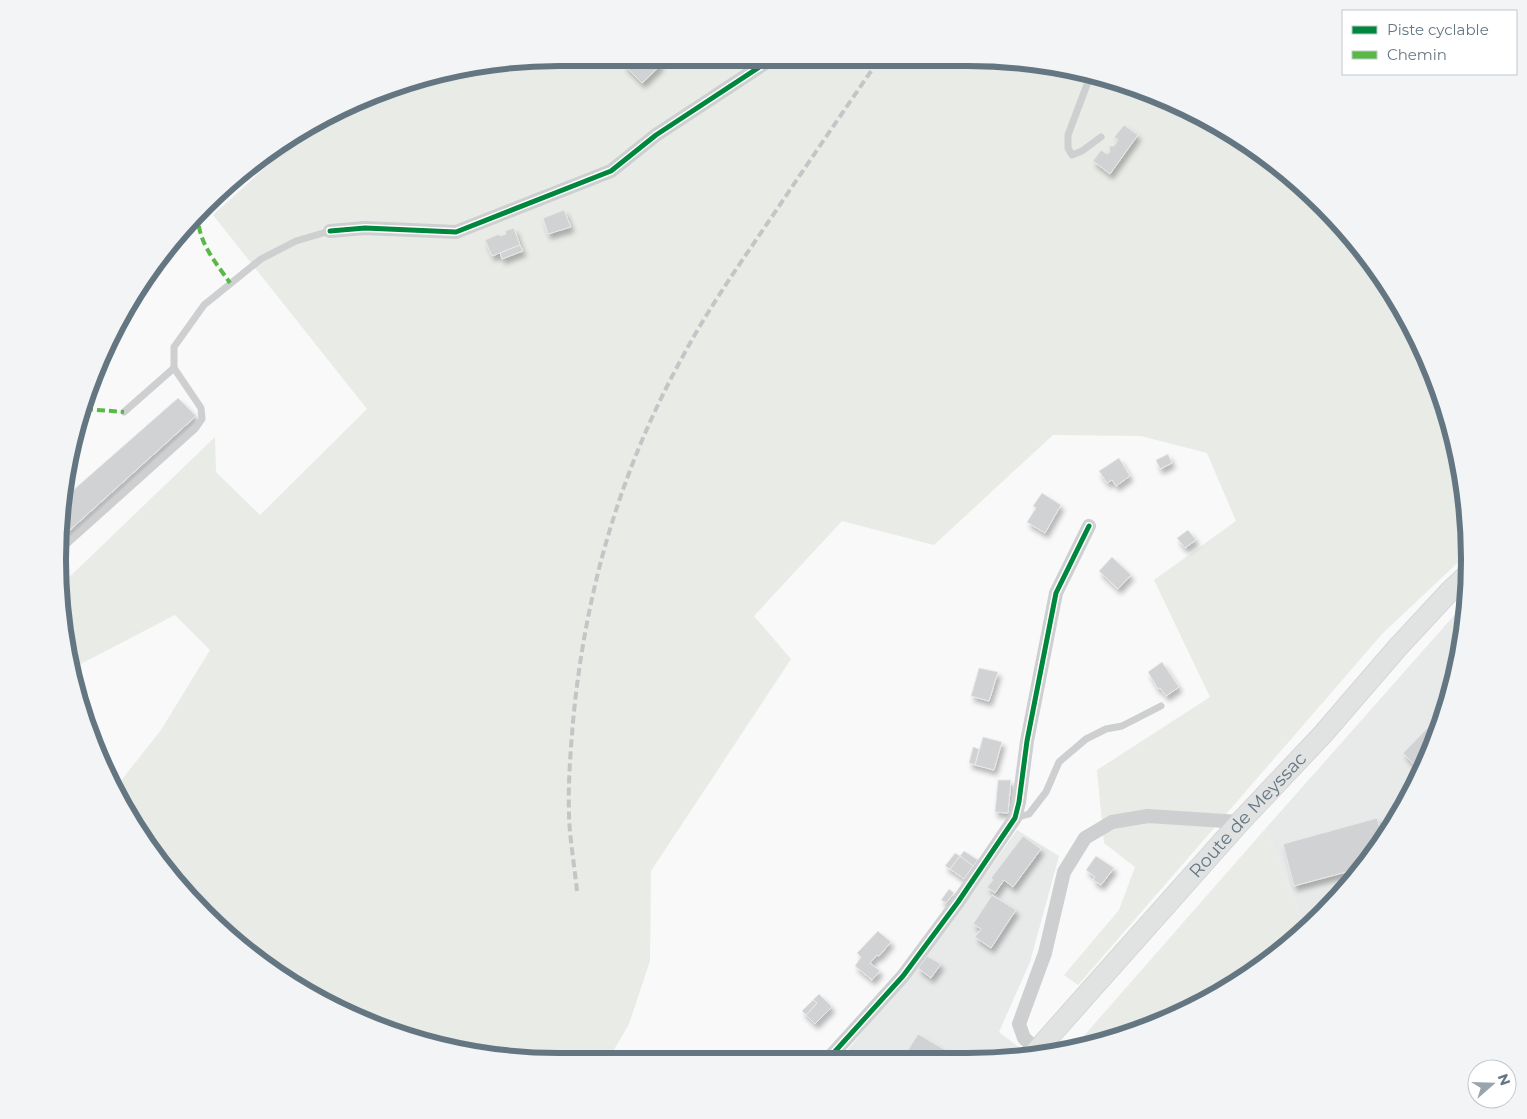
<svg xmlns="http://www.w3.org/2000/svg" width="1527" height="1119" font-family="Montserrat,sans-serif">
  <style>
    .built { fill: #e8e9e9 }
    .green { fill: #e8ebe6 }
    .building { fill: #d0d2d3; stroke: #e8e8e8; filter: url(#shadow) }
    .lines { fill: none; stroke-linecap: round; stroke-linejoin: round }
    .secondary-casing { stroke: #d5d6d7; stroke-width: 22 }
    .lane { stroke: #cecfd0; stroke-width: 7 }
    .street { stroke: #cecfd0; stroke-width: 14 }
    .secondary { stroke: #e1e2e2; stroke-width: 20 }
    .rail { stroke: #c3c5c6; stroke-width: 4; stroke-dasharray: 8 4; stroke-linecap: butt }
    .quiet { stroke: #58b947; stroke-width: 4; stroke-dasharray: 8 4; stroke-linecap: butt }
    .cycleway-casing { stroke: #fff; stroke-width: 8 }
    .cycleway { stroke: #00873e; stroke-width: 5 }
    .labels { text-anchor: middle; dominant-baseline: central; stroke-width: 5; stroke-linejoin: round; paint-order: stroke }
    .street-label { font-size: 18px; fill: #657683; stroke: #fff }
    .rim { fill: none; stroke: #657683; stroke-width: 6 }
  </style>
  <defs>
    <filter id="shadow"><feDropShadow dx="3" dy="5" stdDeviation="2.5" flood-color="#0004"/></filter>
  </defs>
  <rect width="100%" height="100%" fill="#f9f9f9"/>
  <g class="built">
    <path d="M 1466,602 L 1465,625 L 1443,721 L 1402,810 L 1345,890 L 1273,958 L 1178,1012 L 1304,925 L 1266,828 Z"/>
    <path d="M 1017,830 L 1059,856 L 1030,962 L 999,1032 L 1020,1048 L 1011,1057 L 841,1058 L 946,930 Z"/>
  </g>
  <g class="green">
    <path d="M 560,58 L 968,58 L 1097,75 L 1160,96 L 1246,142 L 1299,182 L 1366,254 L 1418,337 L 1452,429 L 1468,526 L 1468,553 L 1383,633 L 1078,985 L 1064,975 L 1119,910 L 1135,867 L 1104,843 L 1097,770 L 1210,697 L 1154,580 L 1236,521 L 1207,453 L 1141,436 L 1053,435 L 934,545 L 842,521 L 754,616 L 791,659 L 651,871 L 650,961 L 629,1024 L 608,1060 L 526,1060 L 398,1035 L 309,994 L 229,937 L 161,865 L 116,787 L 161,730 L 210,650 L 175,615 L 73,668 L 62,625 L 60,586 L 215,437 L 216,472 L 260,515 L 367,409 L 213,215 L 311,126 L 367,96 L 429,75 Z"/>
    <path d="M 1266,828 L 1304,925 L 1179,1012 L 1160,1023 L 1075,1046 Z"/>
  </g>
  <g class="building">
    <path d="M 633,58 L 653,58 L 661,65 L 642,83 L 624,65 Z"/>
    <path d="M 1124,125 L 1138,135 L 1110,174 L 1093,161 L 1101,150 L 1107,154 L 1110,152 L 1109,146 L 1114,146 L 1118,140 L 1114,137 Z"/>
    <path d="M 564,210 L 571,227 L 548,234 L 543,218 Z"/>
    <path d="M 514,228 L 520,245 L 492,256 L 485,240 L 499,234 L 500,236 L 506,234 L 505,231 Z"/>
    <path d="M 520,245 L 523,251 L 502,259 L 500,253 Z"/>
    <path d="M 178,398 L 196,416 L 59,540 L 59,527 L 62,500 Z"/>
    <path d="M 1168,454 L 1172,463 L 1160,469 L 1156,460 Z"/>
    <path d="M 1119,458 L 1130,476 L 1116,486 L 1112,480 L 1107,483 L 1099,471 Z"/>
    <path d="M 1042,493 L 1061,505 L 1045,533 L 1027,522 L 1036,508 L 1033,506 Z"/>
    <path d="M 1188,530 L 1196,540 L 1185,548 L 1177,538 Z"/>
    <path d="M 1112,557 L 1131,575 L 1118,589 L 1099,571 Z"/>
    <path d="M 1162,662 L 1179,687 L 1166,696 L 1160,688 L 1158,689 L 1148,672 Z"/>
    <path d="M 979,668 L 998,672 L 989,701 L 971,696 Z"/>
    <path d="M 1446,709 L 1443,721 L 1420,771 L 1403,753 Z"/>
    <path d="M 983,737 L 1002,742 L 994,770 L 975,765 Z"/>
    <path d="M 973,747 L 979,749 L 975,765 L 969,763 Z"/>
    <path d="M 998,780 L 1011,780 L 1008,813 L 995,812 Z"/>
    <path d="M 1377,818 L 1383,838 L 1361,868 L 1294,886 L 1283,844 Z"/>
    <path d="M 1023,836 L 1041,849 L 1013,887 L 1004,880 L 995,893 L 987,887 L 993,880 L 991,878 Z"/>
    <path d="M 964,851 L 978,860 L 973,866 L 960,856 Z"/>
    <path d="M 955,853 L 960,856 L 950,869 L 945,866 Z"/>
    <path d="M 960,856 L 973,866 L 964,879 L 950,869 Z"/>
    <path d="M 1096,856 L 1114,868 L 1101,885 L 1093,880 L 1095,877 L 1086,870 Z"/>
    <path d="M 949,889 L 954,893 L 946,903 L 941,900 Z"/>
    <path d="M 992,895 L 1016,910 L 991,948 L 975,937 L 981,929 L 973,924 Z"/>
    <path d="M 878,931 L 891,942 L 879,956 L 877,955 L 870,963 L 880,971 L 872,980 L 855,966 L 861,957 L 857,953 Z"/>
    <path d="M 927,956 L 941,964 L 931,978 L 918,968 Z"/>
    <path d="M 819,994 L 832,1007 L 815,1024 L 806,1015 L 817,1003 L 813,1000 Z"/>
    <path d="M 813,1000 L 817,1003 L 806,1015 L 802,1011 Z"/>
    <path d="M 918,1034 L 954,1055 L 952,1058 L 903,1058 Z"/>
  </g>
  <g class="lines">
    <g class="secondary-casing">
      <g id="secondary">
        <path id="s1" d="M 1031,1057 L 1240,822 L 1323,734 L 1398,647 L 1450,591 L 1467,575"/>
      </g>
    </g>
    <g class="lane">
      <path d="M 1091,74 L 1068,135 L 1068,148 L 1072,155 L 1082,151 L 1101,137"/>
      <path d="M 124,412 L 174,368"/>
      <path d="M 59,551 L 195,429 L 202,419 L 201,408 L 174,368 L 174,347 L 204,305 L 261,259 L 296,241 L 330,231"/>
      <path d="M 1015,818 L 1029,814 L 1046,792 L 1059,762 L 1086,739 L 1106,729 L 1122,726 L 1161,706"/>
    </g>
    <g class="street">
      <path d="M 330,231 L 365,228 L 456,232 L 611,171 L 656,135 L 773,58"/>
      <path d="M 1037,1050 L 1024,1038 L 1019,1024 L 1045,953 L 1064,872 L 1085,838 L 1112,822 L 1148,816 L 1240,822"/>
      <path d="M 829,1058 L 903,976 L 958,902 L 1015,818 L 1019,802 L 1027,741 L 1056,593 L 1089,526"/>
    </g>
    <use href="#secondary" class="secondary"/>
    <path class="rail" d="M 577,891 C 575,872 572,852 570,832 C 567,796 570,758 573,722 C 585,592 620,470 683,356 C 708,309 739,265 769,221 C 806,166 843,112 880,58"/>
    <g class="quiet">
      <path d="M 199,214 C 195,239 217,264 230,283"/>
      <path d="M 85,409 L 124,412"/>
    </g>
    <g class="cycleway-casing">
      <g id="cycleway">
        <path d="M 330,231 L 365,228 L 456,232 L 611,171 L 656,135 L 773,58"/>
        <path d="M 829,1058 L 903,976 L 958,902 L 1015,818 L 1019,802 L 1027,741 L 1056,593 L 1089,526"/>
      </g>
    </g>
    <use href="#cycleway" class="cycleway"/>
  </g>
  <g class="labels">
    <g class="street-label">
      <text stroke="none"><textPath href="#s1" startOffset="325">Route de Meyssac</textPath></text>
    </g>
  </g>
  <path d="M0 0H1527V1119H0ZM559 66H968A493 493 0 0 1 1461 559V560A493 493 0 0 1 968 1053H559A493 493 0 0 1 66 560V559A493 493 0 0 1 559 66Z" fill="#f3f4f5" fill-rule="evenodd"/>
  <path class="rim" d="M559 66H968A493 493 0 0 1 1461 559V560A493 493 0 0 1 968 1053H559A493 493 0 0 1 66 560V559A493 493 0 0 1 559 66Z"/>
  <rect x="1342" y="10" width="175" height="65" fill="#ffffff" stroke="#c1c8cd"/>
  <rect x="1352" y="26" width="25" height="8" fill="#00873e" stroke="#c1c8cd"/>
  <text x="1387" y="35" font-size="15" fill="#657683">Piste cyclable</text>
  <rect x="1352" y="51" width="25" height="8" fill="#58b947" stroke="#c1c8cd"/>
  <text x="1387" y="60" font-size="15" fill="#657683">Chemin</text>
  <g transform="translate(1492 1084) rotate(70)"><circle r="24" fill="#ffffff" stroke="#c1c8cd"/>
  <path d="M0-4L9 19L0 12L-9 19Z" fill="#99a4ac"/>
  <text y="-8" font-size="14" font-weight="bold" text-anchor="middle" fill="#657683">N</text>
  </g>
</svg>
